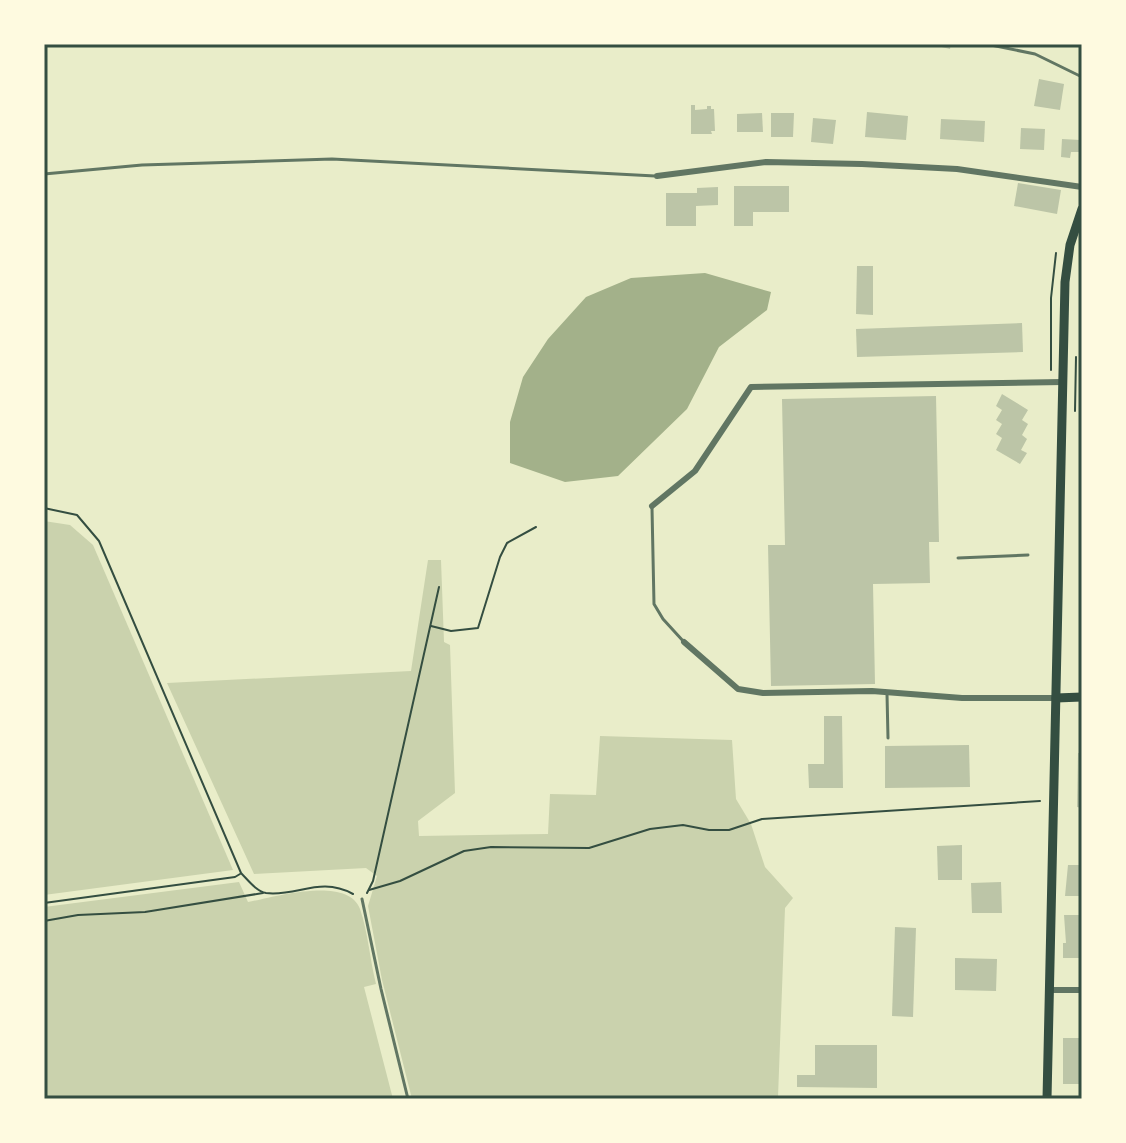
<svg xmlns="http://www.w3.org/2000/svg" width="1126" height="1143" font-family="'Libre Baskerville',serif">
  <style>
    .green { fill: #cad2ad }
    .water { fill: #a3b18a }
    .building { fill: #bcc5a7 }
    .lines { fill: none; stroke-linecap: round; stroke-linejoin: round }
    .path { stroke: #344e41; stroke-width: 2 }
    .service { stroke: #617663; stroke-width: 3 }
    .minor { stroke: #617663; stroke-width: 6 }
    .secondary { stroke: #344e41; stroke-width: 9 }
    .neatline { fill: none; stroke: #344e41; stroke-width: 3 }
  </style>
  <rect width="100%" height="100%" fill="#e9edc9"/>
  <g class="green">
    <path d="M 44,521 L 70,525 L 93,545 L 233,870 L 44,895 Z"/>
    <path d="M 428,560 L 441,560 L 444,642 L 450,645 L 455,793 L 418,821 L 419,836 L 548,834 L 550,794 L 596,795 L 600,736 L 732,740 L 736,799 L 751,824 L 765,867 L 793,898 L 785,908 L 778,1097 L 412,1099 L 382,980 L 368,906 L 377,876 L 366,868 L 254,874 L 167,683 L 411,671 Z"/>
    <path d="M 239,882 L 248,902 C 274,897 348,875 360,909 C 368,932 370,960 376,984 L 364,987 L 393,1099 L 44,1099 L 44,907 Z"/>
  </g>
  <path class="water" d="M 705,273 L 771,292 L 767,310 L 719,347 L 687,409 L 618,476 L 565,482 L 510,463 L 510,422 L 523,377 L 548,339 L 586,297 L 631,278 Z"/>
  <g class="building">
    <path d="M 929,44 L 951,44 L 950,49 Z"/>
    <path d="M 1039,79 L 1064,84 L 1060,110 L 1034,106 Z"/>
    <path d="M 691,105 L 695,105 L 695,110 L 707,109 L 707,106 L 711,106 L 711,109 L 714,109 L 715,131 L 711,131 L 712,134 L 691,134 Z"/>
    <path d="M 867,112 L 908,116 L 906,140 L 865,137 Z"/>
    <path d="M 762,113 L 763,132 L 737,132 L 737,114 Z"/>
    <path d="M 771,113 L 794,113 L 793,137 L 771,137 Z"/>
    <path d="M 813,118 L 836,120 L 833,144 L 811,142 Z"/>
    <path d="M 941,119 L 985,121 L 984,142 L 940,139 Z"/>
    <path d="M 1021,128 L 1045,129 L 1044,150 L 1020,149 Z"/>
    <path d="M 1062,139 L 1080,140 L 1080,152 L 1071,152 L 1070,158 L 1061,157 Z"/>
    <path d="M 1018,183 L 1061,190 L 1057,214 L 1014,206 Z"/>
    <path d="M 734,186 L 789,186 L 789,212 L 753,212 L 753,226 L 734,226 Z"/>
    <path d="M 718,187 L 718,205 L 696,206 L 696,226 L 666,226 L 666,193 L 697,193 L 697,188 Z"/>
    <path d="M 857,266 L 873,266 L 873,315 L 856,314 Z"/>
    <path d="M 1022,323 L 1023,352 L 857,357 L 856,329 Z"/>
    <path d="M 1002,394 L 1028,410 L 1022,420 L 1028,424 L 1022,435 L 1027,439 L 1021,450 L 1027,453 L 1020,464 L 996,450 L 1002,438 L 996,434 L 1002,424 L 996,420 L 1002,410 L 996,406 Z"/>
    <path d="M 936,396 L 939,542 L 929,542 L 930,583 L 873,584 L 875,684 L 771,686 L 768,545 L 785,545 L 782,399 Z"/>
    <path d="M 824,716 L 842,716 L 843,788 L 809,788 L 808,764 L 824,764 Z"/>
    <path d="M 969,745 L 970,787 L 885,788 L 885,746 Z"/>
    <path d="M 1078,753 L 1082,753 L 1082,808 L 1077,807 Z"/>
    <path d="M 962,845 L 962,880 L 938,880 L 937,846 Z"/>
    <path d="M 1068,865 L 1082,865 L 1082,896 L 1065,896 Z"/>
    <path d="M 1001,882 L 1002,913 L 972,913 L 971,883 Z"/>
    <path d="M 1064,915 L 1082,915 L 1082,958 L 1063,958 L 1063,943 L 1066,943 Z"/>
    <path d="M 895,927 L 916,928 L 913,1017 L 892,1016 Z"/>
    <path d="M 955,958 L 997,959 L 996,991 L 955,990 Z"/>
    <rect x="1063" y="1038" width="19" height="46"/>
    <path d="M 815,1045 L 877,1045 L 877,1088 L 797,1087 L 797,1075 L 815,1075 Z"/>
  </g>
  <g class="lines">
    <g class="path">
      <path d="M 1051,370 L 1051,298 L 1056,253"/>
      <path d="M 1075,411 L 1076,357"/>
      <path d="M 44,508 L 77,515 L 99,541 L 241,873 C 248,880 256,891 266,893 C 297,897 320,876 353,894"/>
      <path d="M 431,626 L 451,631 L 478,628 L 500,557 L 507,543 L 536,527"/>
      <path d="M 369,890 L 400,881 L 464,851 L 491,847 L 589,848 L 650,829 L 683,825 L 709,830 L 729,830 L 762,819 L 1040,801"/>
      <path d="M 367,893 L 373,881 L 439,587"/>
      <path d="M 44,903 L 235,877 L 240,874"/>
      <path d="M 44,921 L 78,915 L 145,912 L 263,893"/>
    </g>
    <g class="service">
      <path d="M 986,44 L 1035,54 L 1082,77"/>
      <path d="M 44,174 L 142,165 L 332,159 L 655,176"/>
      <path d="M 652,508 L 654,604 L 663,619 L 684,642"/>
      <path d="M 958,558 L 1028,555"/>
      <path d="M 887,694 L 888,738"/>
      <path d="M 362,899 L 381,989 L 408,1099"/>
    </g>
    <g class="minor">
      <path d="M 657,176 L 766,162 L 862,164 L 957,169 L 1082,187"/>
      <path d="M 652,506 L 695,471 L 751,387 L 1063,382"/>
      <path d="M 684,642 L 738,689 L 763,693 L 872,691 L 962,698 L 1056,698"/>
      <path d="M 1049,990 L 1082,990"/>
    </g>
    <g class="secondary">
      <path d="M 1056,698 L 1082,697"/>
      <path d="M 1047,1099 L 1065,282 L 1070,245 L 1082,209"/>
    </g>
  </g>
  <rect width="1126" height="1143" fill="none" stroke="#fefae0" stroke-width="92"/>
  <rect x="46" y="46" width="1034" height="1051" class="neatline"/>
</svg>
